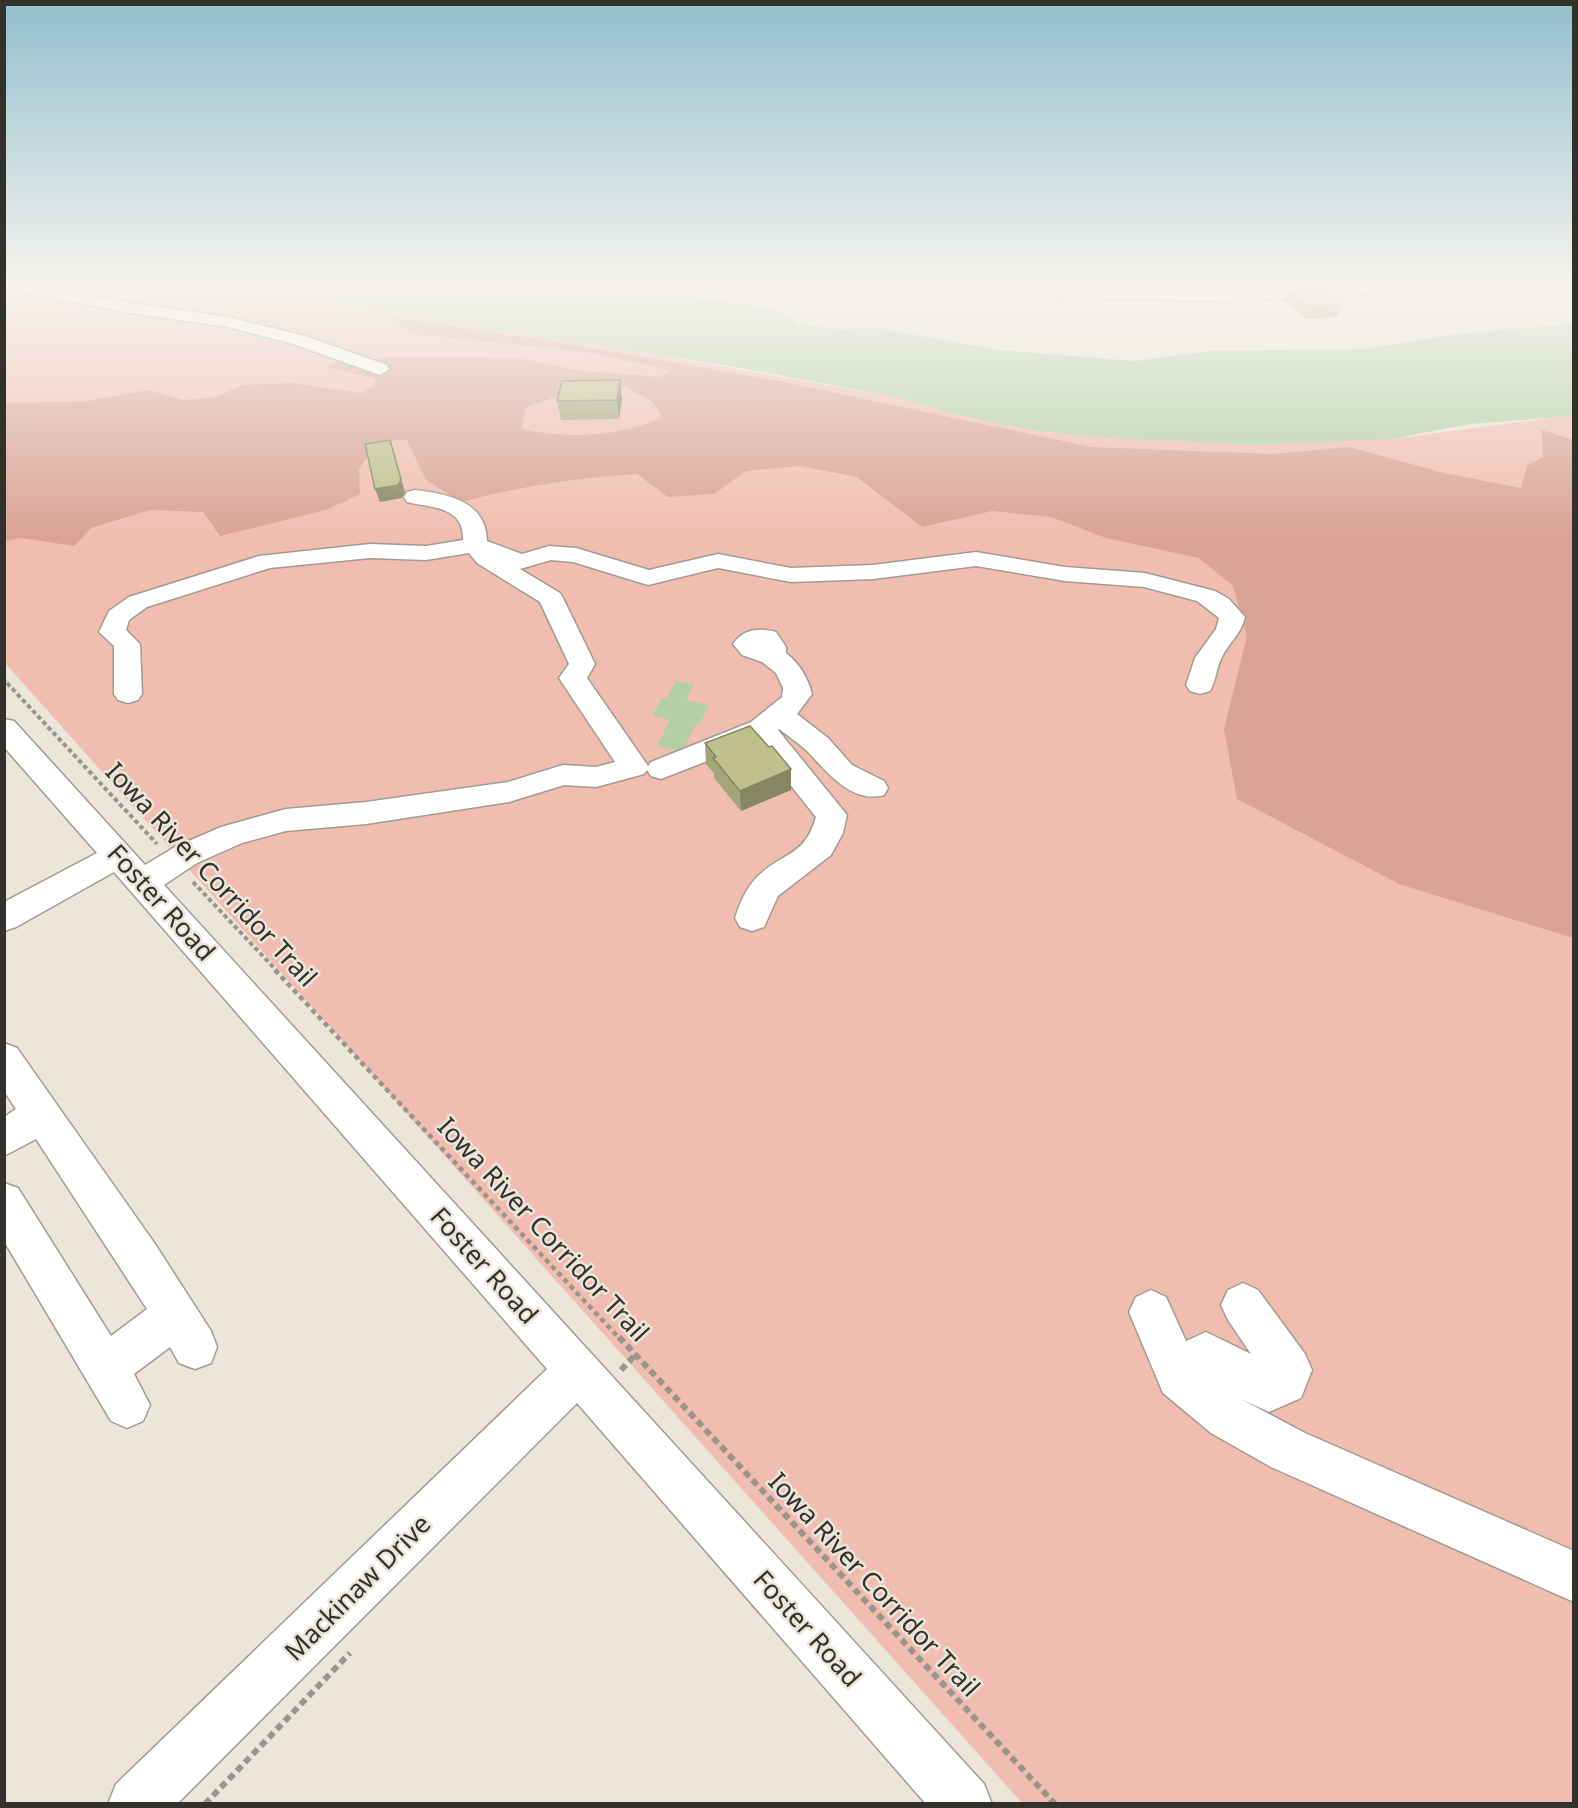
<svg xmlns="http://www.w3.org/2000/svg" width="1578" height="1808" font-family="'Noto Sans',sans-serif">
  <style>
    .green { fill: #f2bdb1 }
    .forest { fill: #daa396; fill-rule: evenodd }
    .water { fill: #b3d0a4 }
    .lines { fill: none; stroke-linecap: round; stroke-linejoin: round }
    .minor-casing { stroke: #a19c91; stroke-width: 3 }
    .path-far3 { stroke: #99958c; stroke-width: 3; stroke-dasharray: 3 2; stroke-linecap: butt }
    .path-far2 { stroke: #99958c; stroke-width: 4; stroke-dasharray: 4.5 3; stroke-linecap: butt }
    .path-far1 { stroke: #99958c; stroke-width: 4.5; stroke-dasharray: 5 4; stroke-linecap: butt }
    .path { stroke: #99958c; stroke-width: 6; stroke-dasharray: 7 4.5; stroke-linecap: butt }
    .minor { fill: #fff; fill-rule: evenodd }
    .wall { fill: #a4a579 }
    .shaded-wall { fill: #868663 }
    .building { fill: #bfc08d; stroke: #868663; stroke-width: 1.5 }
    .labels { text-anchor: middle; dominant-baseline: central; stroke-width: 5; stroke-linejoin: round; paint-order: stroke }
    .near-street-label { font-size: 26px; fill: #33312c; stroke: #ebe5da }
  </style>
  <rect width="100%" height="100%" fill="#ebe5da"/>
  <path class="green" d="M 179,284 L 260,284 L 899,398 L 1391,439 L 1573,415 L 1573,1803 L 1022,1803 L 5,663 L 4,289 L 126,312 Z"/>
  <path class="forest" d="M 390,317 L 564,343 L 784,382 L 1091,447 L 1273,454 L 1349,447 L 1444,473 L 1521,488 L 1527,466 L 1543,457 L 1542,430 L 1573,440 L 1573,938 L 1399,884 L 1237,799 L 1224,729 L 1247,636 L 1233,586 L 1199,558 L 1106,538 L 1051,517 L 992,511 L 922,527 L 857,477 L 800,466 L 746,471 L 714,494 L 668,497 L 637,474 C 577,478 520,486 461,502 L 426,480 L 407,440 L 377,441 L 359,470 L 360,494 L 326,510 L 220,536 L 203,512 L 150,510 L 91,528 L 74,546 L 21,538 L 5,541 L 5,403 L 87,401 L 148,390 L 184,400 L 215,397 L 243,385 L 293,383 L 361,393 L 375,385 L 374,379 L 327,367 L 341,360 L 400,357 L 518,358 L 580,371 L 661,377 L 671,370 L 579,351 L 412,334 ZM 627,387 L 654,403 L 662,418 C 617,437 567,439 521,429 L 526,407 L 567,393 Z"/>
  <g class="water">
    <path d="M 235,284 L 607,284 L 772,308 L 800,324 L 841,330 L 870,327 L 1000,350 L 1135,361 L 1212,351 L 1364,349 L 1458,334 L 1573,324 L 1573,416 L 1470,424 L 1391,439 L 1261,445 L 1109,438 L 1040,431 L 971,418 L 899,398 L 742,368 L 322,302 Z"/>
    <path d="M 676,681 L 695,684 L 686,700 L 709,705 L 700,724 L 696,724 L 682,752 L 657,746 L 670,720 L 653,716 L 661,698 L 666,698 Z"/>
  </g>
  <g class="lines">
    <g class="minor-casing">
      <g id="minor">
        <path d="M 4,284 L 32,284 L 130,303 L 228,317 L 305,336 L 387,365 L 389,369 L 380,375 L 293,344 L 228,327 L 130,313 L 7,289 Z"/>
        <path d="M 987,284 L 1200,291 L 1412,284 C 1396,306 1001,305 987,284 Z"/>
        <path d="M 415,490 C 448,494 486,501 487,541 L 522,554 L 549,546 L 576,548 L 649,570 L 718,554 L 791,568 L 873,565 L 976,552 L 1065,567 L 1145,573 L 1215,591 L 1229,599 L 1245,617 C 1241,635 1228,643 1221,659 C 1216,669 1216,681 1210,691 L 1200,694 L 1190,691 L 1186,685 L 1195,658 L 1216,629 L 1219,618 L 1197,601 L 1144,587 L 1065,581 L 976,566 L 873,579 L 791,582 L 718,568 L 648,585 L 573,562 L 551,560 L 520,569 L 560,593 L 563,598 L 595,664 L 587,678 L 648,766 L 651,762 L 751,722 L 782,697 L 783,688 L 776,673 L 762,662 L 742,655 L 733,644 C 744,628 760,628 776,632 L 786,647 L 786,653 C 799,663 808,678 812,694 L 797,714 L 828,738 L 852,765 L 884,781 L 888,788 L 884,795 C 852,804 828,773 809,753 C 800,744 789,737 779,729 L 778,730 L 847,815 L 843,833 L 831,855 L 778,896 L 764,927 L 752,931 L 740,927 L 735,918 C 740,903 746,888 757,877 C 782,852 805,857 816,817 L 756,742 L 661,779 L 651,776 L 647,770 L 644,774 L 596,787 L 564,785 L 509,802 L 366,824 L 286,831 L 242,843 L 197,863 L 164,885 L 984,1784 L 992,1804 L 926,1804 L 577,1403 L 177,1804 L 108,1804 L 116,1784 L 547,1369 L 114,872 L 16,927 L 4,931 L 4,902 L 97,853 L 4,747 L 4,719 L 14,721 L 145,865 L 175,847 L 221,827 L 286,809 L 366,802 L 508,782 L 563,765 L 596,767 L 615,762 L 559,678 L 569,664 L 540,602 L 477,563 L 469,553 L 426,560 L 370,558 L 270,568 L 147,607 L 129,620 L 126,630 L 140,644 L 142,694 L 138,700 L 128,703 L 118,700 L 114,694 L 114,646 L 99,632 L 109,611 L 129,597 L 259,556 L 370,544 L 426,546 L 463,540 C 464,506 432,508 407,502 L 404,497 L 407,492 Z"/>
        <path d="M 4,1043 L 17,1048 L 155,1244 L 211,1331 L 217,1347 L 211,1363 L 195,1369 L 179,1363 L 170,1347 L 134,1374 L 150,1405 L 143,1421 L 127,1428 L 111,1421 L 4,1241 L 4,1183 L 18,1188 L 111,1336 L 147,1309 L 36,1139 L 4,1156 L 4,1117 L 16,1109 L 4,1091 Z"/>
        <path d="M 1243,1283 L 1258,1290 L 1305,1354 L 1312,1370 L 1301,1398 L 1269,1412 L 1241,1399 L 1305,1433 L 1574,1551 L 1574,1602 L 1271,1467 L 1211,1433 L 1163,1393 L 1129,1312 L 1136,1297 L 1151,1290 L 1166,1297 L 1186,1341 L 1206,1332 L 1251,1354 L 1228,1320 L 1221,1305 L 1228,1290 Z"/>
      </g>
    </g>
    <path class="path-far3" d="M 4,680 L 8,684"/>
    <g class="path-far2">
      <path d="M 7,683 L 157,844"/>
      <path d="M 193,882 L 277,971"/>
    </g>
    <path class="path-far1" d="M 275,970 L 620,1339"/>
    <g class="path">
      <path d="M 619,1337 L 1055,1804"/>
      <path d="M 621,1370 L 635,1355"/>
      <path d="M 205,1804 L 350,1653"/>
    </g>
    <use href="#minor" class="minor"/>
  </g>
  <g class="wall">
    <path d="M 1267,284 L 1301,284 L 1301,285 L 1269,286 Z"/>
    <path d="M 1289,290 L 1342,305 L 1338,317 L 1306,319 L 1285,301 Z"/>
    <path d="M 622,399 L 619,419 L 561,420 L 557,401 Z"/>
    <path d="M 705,743 L 769,747 L 791,769 L 791,790 L 741,811 L 714,778 L 714,773 L 706,764 Z"/>
  </g>
  <g class="shaded-wall">
    <path d="M 620,380 L 622,399 L 619,419 L 617,400 Z"/>
    <path d="M 390,440 L 405,492 L 402,498 L 380,502 L 375,489 Z"/>
    <path d="M 791,769 L 791,790 L 741,811 L 740,791 Z"/>
  </g>
  <g class="building">
    <path d="M 1321,288 L 1342,305 L 1311,308 L 1289,290 Z"/>
    <path d="M 620,380 L 617,400 L 557,401 L 562,381 Z"/>
    <path d="M 390,440 L 401,479 L 398,485 L 375,489 L 365,444 Z"/>
    <path d="M 750,726 L 769,747 L 772,746 L 791,769 L 740,791 L 713,758 L 716,757 L 705,743 Z"/>
  </g>
  <linearGradient id="sky" x2="0" y2="1"><stop stop-color="#93bfcd"/><stop offset="0.53" stop-color="#f6f3ee"/><stop offset="1" stop-color="#f6f3ee" stop-opacity="0"/></linearGradient>
  <rect width="1578" height="537" fill="url(#sky)"/>
  <g class="labels">
    <g class="near-street-label">
      <text transform="translate(212 874) rotate(47)">Iowa River Corridor Trail</text>
      <text transform="translate(162 902) rotate(48)">Foster Road</text>
      <text transform="translate(544 1229) rotate(47)">Iowa River Corridor Trail</text>
      <text transform="translate(485 1265) rotate(48)">Foster Road</text>
      <text transform="translate(875 1584) rotate(47)">Iowa River Corridor Trail</text>
      <text transform="translate(357 1587) rotate(-45)">Mackinaw Drive</text>
      <text transform="translate(808 1628) rotate(48)">Foster Road</text>
    </g>
  </g>
  <rect width="1578" height="1808" fill="none" stroke="#33312c" stroke-width="12"/>
</svg>
